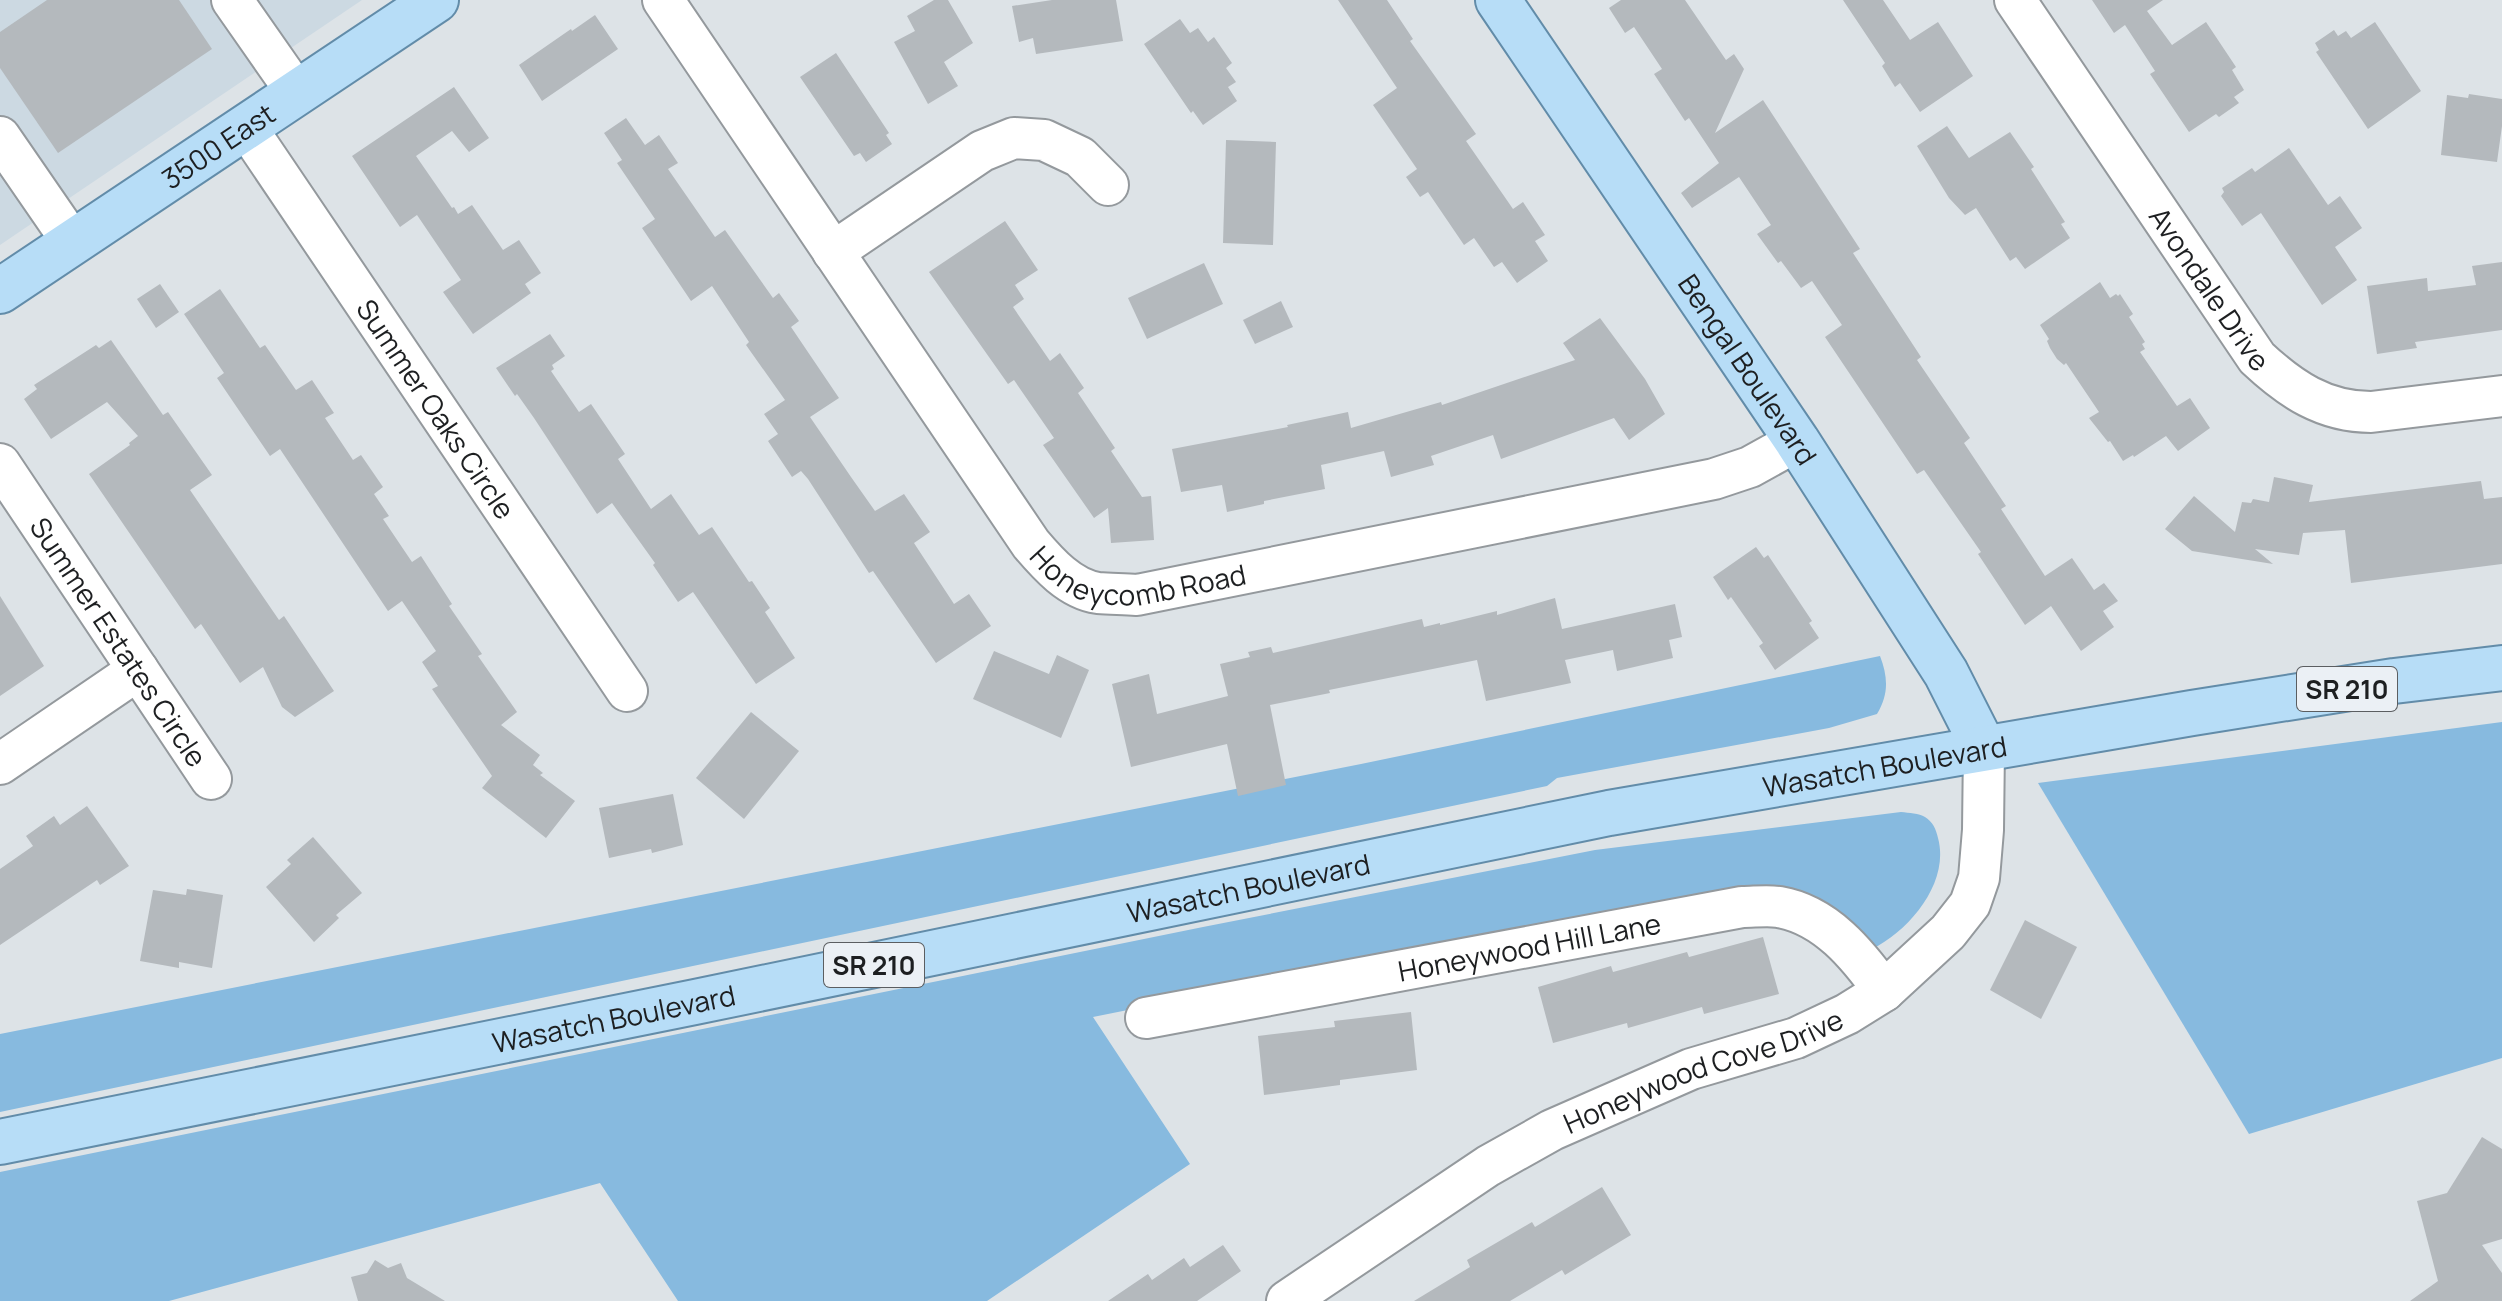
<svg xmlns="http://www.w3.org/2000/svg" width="2502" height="1301" font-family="Manrope,sans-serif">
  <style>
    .built { fill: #ccd9e2 }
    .green { fill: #87badf }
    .building { fill: #b4b9bd }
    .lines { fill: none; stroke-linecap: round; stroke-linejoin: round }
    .minor-casing { stroke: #94999d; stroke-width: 44 }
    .major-casing { stroke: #628ca9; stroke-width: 48 }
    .minor { stroke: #fff; stroke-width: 40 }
    .major { stroke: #b7ddf7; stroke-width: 44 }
    .labels { text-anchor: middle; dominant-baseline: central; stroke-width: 8; stroke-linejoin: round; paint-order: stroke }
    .shield { fill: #ebf0f5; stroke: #5b5e61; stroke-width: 2 }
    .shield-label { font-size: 26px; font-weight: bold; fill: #1d1f21 }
    .street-label { font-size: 28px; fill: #1d1f21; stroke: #ebf0f5 }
  </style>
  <rect width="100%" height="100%" fill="#dde3e7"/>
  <path class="built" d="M 0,0 L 362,0 L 0,245 Z"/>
  <g class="green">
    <path d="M 1880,656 C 1888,677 1889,694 1877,714 L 1829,728 L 1557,778 L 1547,786 L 0,1112 L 0,1034 L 1361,764 Z"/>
    <path d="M 2502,722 L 2502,1058 L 2249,1134 L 2038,783 Z"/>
    <path d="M 1901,812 C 1909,813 1919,813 1925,817 C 1933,822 1936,829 1938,838 C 1950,882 1910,930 1872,949 L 1829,911 L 1222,991 L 1093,1017 L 1190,1164 L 987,1301 L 678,1301 L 600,1183 L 169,1301 L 0,1301 L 0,1172 L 1203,927 L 1595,850 Z"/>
  </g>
  <g class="building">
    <path d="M 47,0 L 179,0 L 212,49 L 58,153 L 0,68 L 0,32 Z"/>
    <path d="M 934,0 L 948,0 L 973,43 L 944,62 L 958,86 L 928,104 L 894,42 L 915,31 L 907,16 Z"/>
    <path d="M 1052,0 L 1116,0 L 1123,41 L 1036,54 L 1033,38 L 1019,42 L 1012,6 Z"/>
    <path d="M 1338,0 L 1387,0 L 1413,39 L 1410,41 L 1476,134 L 1466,141 L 1513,209 L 1523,202 L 1545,235 L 1535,241 L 1548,261 L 1517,283 L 1502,262 L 1494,267 L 1474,238 L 1464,245 L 1428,192 L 1420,197 L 1406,177 L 1417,169 L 1373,105 L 1397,88 Z"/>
    <path d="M 1621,0 L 1685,0 L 1726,60 L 1734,54 L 1744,69 L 1715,133 L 1763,100 L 1860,249 L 1853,253 L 1921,357 L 1917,360 L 1970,438 L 1964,443 L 2006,506 L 2001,509 L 2045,576 L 2072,558 L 2094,590 L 2104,583 L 2118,601 L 2103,611 L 2114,627 L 2081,651 L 2051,606 L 2025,625 L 1978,554 L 1981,552 L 1924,470 L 1917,474 L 1825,337 L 1842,325 L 1812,281 L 1801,288 L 1781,261 L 1778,263 L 1757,234 L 1771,225 L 1739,177 L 1692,208 L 1681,193 L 1719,163 L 1689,118 L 1685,121 L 1654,74 L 1662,69 L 1634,27 L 1625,33 L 1609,8 Z"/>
    <path d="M 1843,0 L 1883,0 L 1910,40 L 1938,22 L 1973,76 L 1920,112 L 1900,83 L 1895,87 L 1882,66 L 1885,63 Z"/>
    <path d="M 2092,0 L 2163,0 L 2147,11 L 2172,45 L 2206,22 L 2236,67 L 2232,70 L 2244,90 L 2234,97 L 2239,103 L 2219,117 L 2216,114 L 2189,132 L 2150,74 L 2155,71 L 2125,25 L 2114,33 Z"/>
    <path d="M 595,15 L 618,49 L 542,101 L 519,65 L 571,29 L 572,31 Z"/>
    <path d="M 1180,19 L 1190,33 L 1198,28 L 1208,42 L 1214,37 L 1232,63 L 1226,68 L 1236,82 L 1228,87 L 1237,101 L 1203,125 L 1193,111 L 1191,113 L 1144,44 Z"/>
    <path d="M 2375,22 L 2421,91 L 2368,129 L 2316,52 L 2319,50 L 2315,43 L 2334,30 L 2338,36 L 2346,31 L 2351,38 Z"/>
    <path d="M 836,53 L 889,133 L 886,135 L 892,144 L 866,162 L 860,153 L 854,156 L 800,77 Z"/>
    <path d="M 454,87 L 489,138 L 469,152 L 452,131 L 416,156 L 452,208 L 454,207 L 458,214 L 472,205 L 503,250 L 519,240 L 541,273 L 525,284 L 531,293 L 473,334 L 443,292 L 461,280 L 417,215 L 400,227 L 352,156 Z"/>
    <path d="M 2469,94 L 2502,99 L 2502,126 L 2497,162 L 2441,155 L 2447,95 L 2468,98 Z"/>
    <path d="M 626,118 L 645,145 L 659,135 L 678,163 L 668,169 L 715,237 L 725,230 L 773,298 L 779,293 L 799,321 L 791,327 L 839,398 L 810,417 L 851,477 L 875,511 L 904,494 L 930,532 L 914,543 L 954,604 L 969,594 L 991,626 L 936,663 L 873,571 L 869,573 L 808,479 L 801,471 L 792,477 L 768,441 L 778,434 L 764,414 L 785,400 L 746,345 L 749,342 L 712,286 L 691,301 L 642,228 L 655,219 L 617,163 L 622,160 L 604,133 Z"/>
    <path d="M 1947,126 L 1969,158 L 2010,132 L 2034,167 L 2031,169 L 2065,222 L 2061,224 L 2070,238 L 2025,269 L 2016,257 L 2010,261 L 1976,208 L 1965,215 L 1949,198 L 1917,146 Z"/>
    <path d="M 1226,140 L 1276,142 L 1273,245 L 1223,243 Z"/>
    <path d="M 2289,148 L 2328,205 L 2340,196 L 2362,228 L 2335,247 L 2357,280 L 2322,305 L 2261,213 L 2242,226 L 2221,196 L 2224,192 L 2222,188 L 2252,168 L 2255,172 Z"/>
    <path d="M 1005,221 L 1038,270 L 1015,285 L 1024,299 L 1013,307 L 1050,361 L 1060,353 L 1084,388 L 1078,393 L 1115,448 L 1111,451 L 1142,497 L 1151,496 L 1154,540 L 1111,543 L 1108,508 L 1094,518 L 1043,445 L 1054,438 L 1014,380 L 1008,384 L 929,272 Z"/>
    <path d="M 2502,262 L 2502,330 L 2415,342 L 2417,348 L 2377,354 L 2367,286 L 2427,278 L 2428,291 L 2476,285 L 2472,266 Z"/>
    <path d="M 1204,263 L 1223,304 L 1147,339 L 1128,298 Z"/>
    <path d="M 2100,282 L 2110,298 L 2116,294 L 2118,296 L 2120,294 L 2133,314 L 2129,317 L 2145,342 L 2142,344 L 2145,349 L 2140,352 L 2177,406 L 2190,398 L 2210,428 L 2178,451 L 2166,436 L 2134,457 L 2133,455 L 2123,461 L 2110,441 L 2108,442 L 2089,418 L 2099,412 L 2066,363 L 2064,365 L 2057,359 L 2050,348 L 2047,341 L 2049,339 L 2040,325 Z"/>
    <path d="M 160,284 L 179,312 L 156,328 L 137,299 Z"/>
    <path d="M 220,289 L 260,348 L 265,345 L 296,390 L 312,380 L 334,413 L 325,418 L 353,460 L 361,455 L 383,487 L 374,494 L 389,516 L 383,519 L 412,562 L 421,556 L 452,604 L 449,606 L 482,654 L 478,656 L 517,712 L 501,725 L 540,755 L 533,765 L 543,773 L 540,775 L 575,801 L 546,838 L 482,788 L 492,776 L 432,689 L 438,686 L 422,662 L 436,651 L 402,601 L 388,611 L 280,449 L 270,456 L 217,378 L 224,373 L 184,314 Z"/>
    <path d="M 1281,301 L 1293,327 L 1255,344 L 1243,320 Z"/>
    <path d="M 1600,318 L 1645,379 L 1665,414 L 1629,440 L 1614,418 L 1501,459 L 1493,435 L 1431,456 L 1434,465 L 1391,477 L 1384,451 L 1321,465 L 1325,489 L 1264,501 L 1264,504 L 1227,512 L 1222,485 L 1181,492 L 1172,449 L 1288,427 L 1287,425 L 1348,412 L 1351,428 L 1441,402 L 1442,405 L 1575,360 L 1563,343 Z"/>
    <path d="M 550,334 L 565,356 L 552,365 L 554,369 L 551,371 L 579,412 L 591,404 L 625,454 L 618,459 L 651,509 L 671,494 L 699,535 L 712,527 L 749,582 L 752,581 L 770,608 L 765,612 L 795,658 L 756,684 L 693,592 L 678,602 L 653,565 L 655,563 L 612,503 L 597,514 L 534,418 L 517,394 L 515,396 L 496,368 Z"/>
    <path d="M 111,340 L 163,415 L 168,412 L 212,475 L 190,490 L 279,620 L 284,616 L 334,691 L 295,717 L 282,707 L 263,667 L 240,683 L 201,624 L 195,629 L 89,474 L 130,445 L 129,443 L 138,436 L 107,402 L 51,439 L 24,399 L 37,389 L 34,385 L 96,345 L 99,348 Z"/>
    <path d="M 2274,477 L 2313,485 L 2309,502 L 2481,481 L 2484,499 L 2502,497 L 2502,564 L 2351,583 L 2345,530 L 2303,533 L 2299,555 L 2255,549 L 2273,564 L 2192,551 L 2165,529 L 2194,496 L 2235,532 L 2242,502 L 2251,503 L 2253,499 L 2269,502 Z"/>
    <path d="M 1756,547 L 1764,558 L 1768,555 L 1812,621 L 1809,623 L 1819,638 L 1775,670 L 1759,646 L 1763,643 L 1731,597 L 1728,600 L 1713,577 Z"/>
    <path d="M 0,596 L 44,666 L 0,696 Z"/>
    <path d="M 1555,598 L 1562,629 L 1675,604 L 1682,637 L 1669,640 L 1673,658 L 1617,671 L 1613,650 L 1565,660 L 1571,683 L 1486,701 L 1477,660 L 1329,690 L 1330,693 L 1270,705 L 1286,785 L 1238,796 L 1227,744 L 1131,767 L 1112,684 L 1149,674 L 1157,714 L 1228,696 L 1220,664 L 1250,657 L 1248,652 L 1271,647 L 1273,653 L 1422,619 L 1424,627 L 1440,623 L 1440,625 L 1497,611 L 1497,615 Z"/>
    <path d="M 994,651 L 1049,674 L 1057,655 L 1089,670 L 1061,738 L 973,699 Z"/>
    <path d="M 751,712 L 799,751 L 744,819 L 696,778 Z"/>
    <path d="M 673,794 L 683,845 L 652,853 L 651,849 L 609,858 L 599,808 Z"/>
    <path d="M 87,806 L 129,866 L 100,885 L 97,880 L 0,945 L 0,869 L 33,846 L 26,836 L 54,816 L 60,825 Z"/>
    <path d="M 313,837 L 362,893 L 336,915 L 339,918 L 314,942 L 266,887 L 291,864 L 287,860 Z"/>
    <path d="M 187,889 L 223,895 L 212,968 L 179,962 L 179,968 L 140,961 L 153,890 L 186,895 Z"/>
    <path d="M 2025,920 L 2077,947 L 2041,1019 L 1990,990 Z"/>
    <path d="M 1763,937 L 1779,994 L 1704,1014 L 1702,1007 L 1628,1028 L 1627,1023 L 1553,1043 L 1538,987 L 1611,966 L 1613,972 L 1687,952 L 1689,957 Z"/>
    <path d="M 1411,1012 L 1417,1070 L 1340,1080 L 1340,1085 L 1264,1095 L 1258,1036 L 1335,1027 L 1334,1021 Z"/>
    <path d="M 2482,1137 L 2502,1149 L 2502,1239 L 2482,1245 L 2502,1273 L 2502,1301 L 2410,1301 L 2438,1281 L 2417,1201 L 2447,1193 Z"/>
    <path d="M 1602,1187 L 1631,1235 L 1565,1275 L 1562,1270 L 1510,1301 L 1414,1301 L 1470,1267 L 1467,1260 L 1532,1222 L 1535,1227 Z"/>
    <path d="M 1223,1245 L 1241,1271 L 1197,1301 L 1108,1301 L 1148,1274 L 1152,1280 L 1184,1258 L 1190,1267 Z"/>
    <path d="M 375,1260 L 388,1268 L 401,1263 L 407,1278 L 445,1301 L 358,1301 L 351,1277 L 367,1273 Z"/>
  </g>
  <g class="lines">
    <g class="minor-casing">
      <g id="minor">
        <path d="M 232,0 L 297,93"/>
        <path id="s1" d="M 663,0 L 1031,544 C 1048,564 1070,589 1098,593 C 1111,594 1124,594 1137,595 L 1714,479 L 1750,467 L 1797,441"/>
        <path id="s2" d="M 2015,0 L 2257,358 C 2290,389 2324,412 2371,412 L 2502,396"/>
        <path id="s3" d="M 246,127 L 627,691"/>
        <path d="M 0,137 L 73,243"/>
        <path d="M 833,252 L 982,151 L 1014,138 L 1044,140 L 1080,157 L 1108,185"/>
        <path id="s4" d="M 0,464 L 211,779"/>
        <path d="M 0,764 L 138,670"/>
        <path id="s5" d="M 1146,1018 L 1742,907 C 1754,907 1768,905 1779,907 C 1826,915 1858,955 1884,991"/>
        <path id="s6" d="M 1287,1301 L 1488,1166 L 1552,1130 L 1691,1069 L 1796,1038 L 1847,1014 L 1884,991 L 1948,932 L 1970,904 L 1979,878 L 1983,830 L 1984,748"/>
      </g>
    </g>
    <g class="major-casing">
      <g id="major">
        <path id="s7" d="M 1498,0 L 1797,441 L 1946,673 L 1984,748"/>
        <path id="s8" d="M 0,291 L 436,0"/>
        <path id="s9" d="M 0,1142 L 695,1002 L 1609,813 L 2192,713 L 2394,681 L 2502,668"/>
      </g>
    </g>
    <use href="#minor" class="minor"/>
    <use href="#major" class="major"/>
  </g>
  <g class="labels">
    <g class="shield">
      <rect x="2297" y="667" width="100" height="44" rx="6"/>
      <rect x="824" y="943" width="100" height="44" rx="6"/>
    </g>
    <g class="shield-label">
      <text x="2347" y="689">SR 210</text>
      <text x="874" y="965">SR 210</text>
    </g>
    <g class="street-label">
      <text stroke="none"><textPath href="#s8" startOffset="262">3500 East</textPath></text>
      <text stroke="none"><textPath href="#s2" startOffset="348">Avondale Drive</textPath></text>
      <text stroke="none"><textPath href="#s7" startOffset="446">Bengal Boulevard</textPath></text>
      <text stroke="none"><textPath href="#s3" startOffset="340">Summer Oaks Circle</textPath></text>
      <text stroke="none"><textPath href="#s1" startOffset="778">Honeycomb Road</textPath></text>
      <text stroke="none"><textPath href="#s4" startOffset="214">Summer Estates Circle</textPath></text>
      <text stroke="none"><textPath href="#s9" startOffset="1922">Wasatch Boulevard</textPath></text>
      <text stroke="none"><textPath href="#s9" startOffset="1274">Wasatch Boulevard</textPath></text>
      <text stroke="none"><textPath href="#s5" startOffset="390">Honeywood Hill Lane</textPath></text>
      <text stroke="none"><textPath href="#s9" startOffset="626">Wasatch Boulevard</textPath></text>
      <text stroke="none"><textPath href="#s6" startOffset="478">Honeywood Cove Drive</textPath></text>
    </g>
  </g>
</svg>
